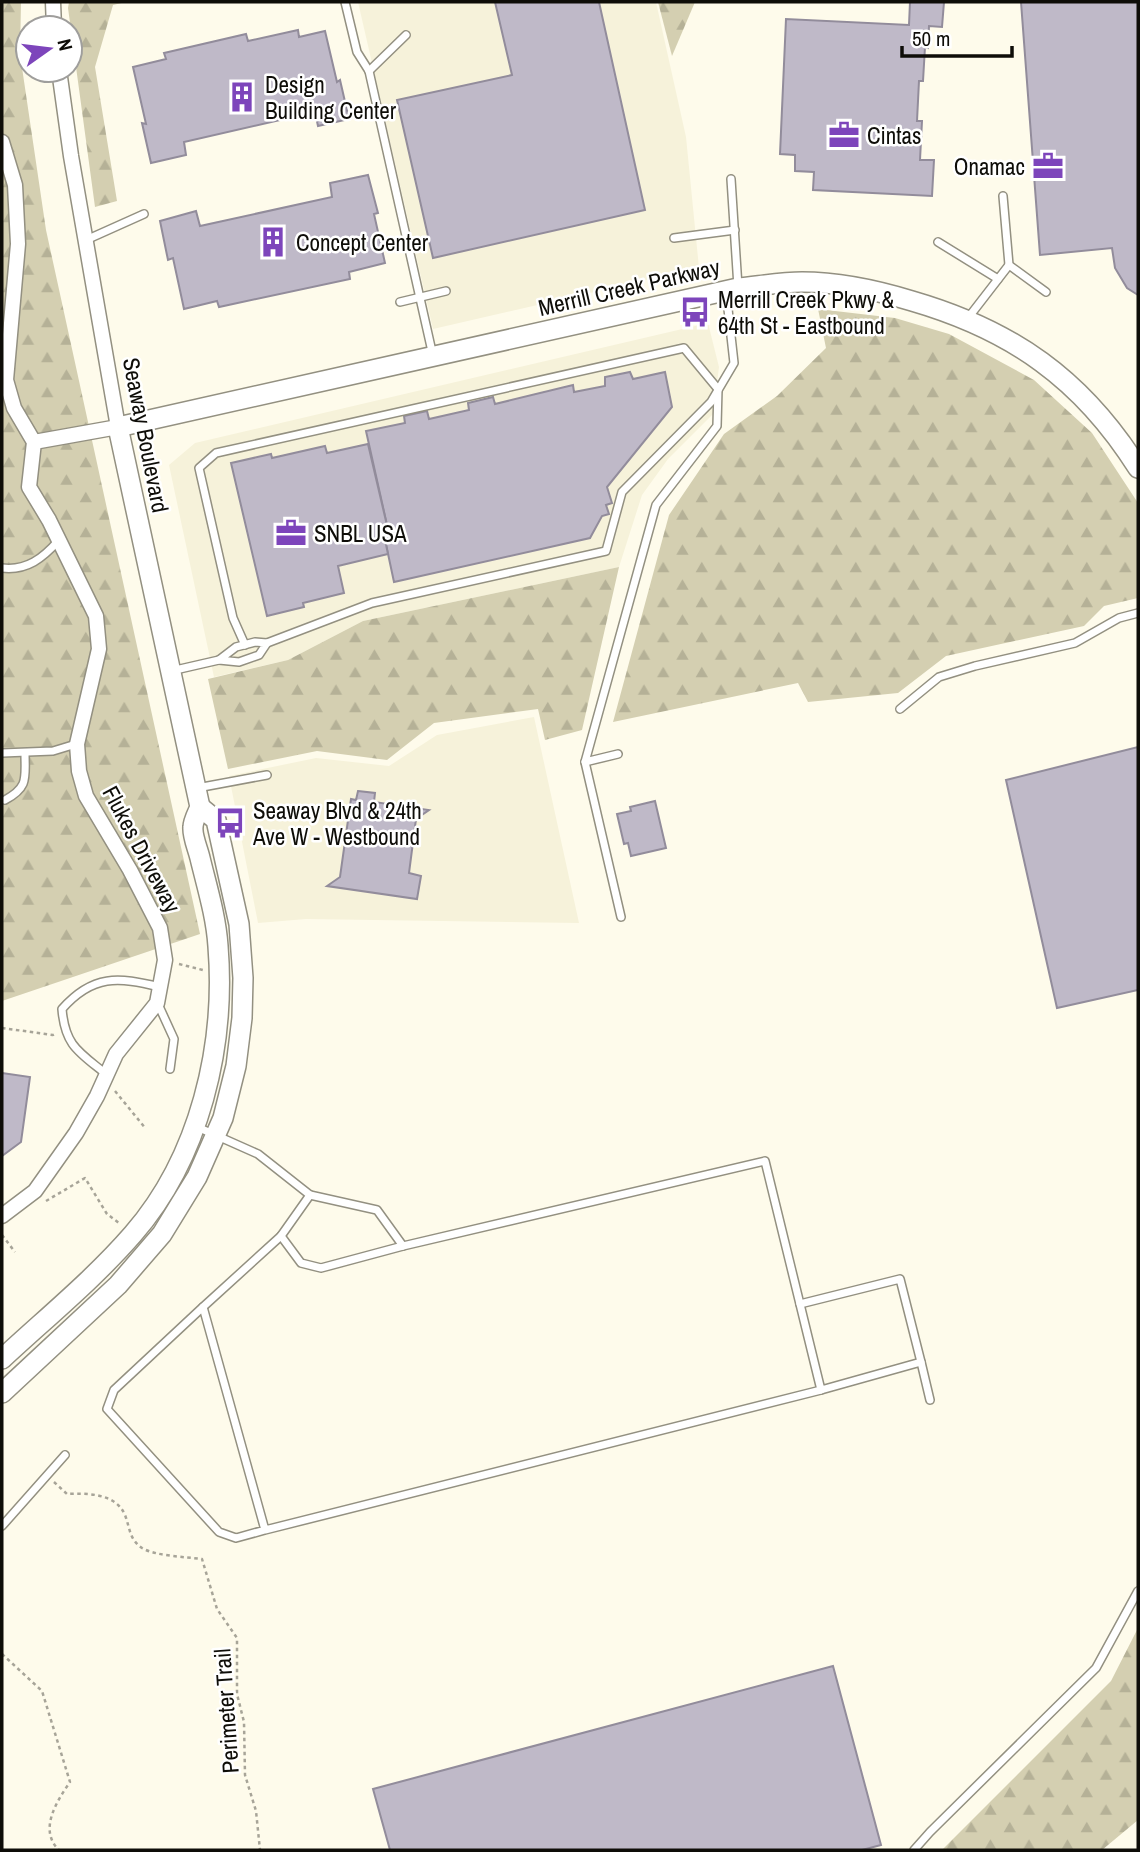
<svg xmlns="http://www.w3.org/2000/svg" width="1140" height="1852" font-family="'Archivo Narrow',sans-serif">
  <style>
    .built { fill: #f6f2da }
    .forest { fill: url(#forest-firs) }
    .building { fill: #bfb9c8; stroke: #928c9b; stroke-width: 2 }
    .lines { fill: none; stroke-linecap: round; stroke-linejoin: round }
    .lane-casing { stroke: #939081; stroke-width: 10 }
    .street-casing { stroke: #939081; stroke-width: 17 }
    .secondary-casing { stroke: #939081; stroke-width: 22 }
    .path { stroke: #a7a498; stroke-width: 2.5; stroke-dasharray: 3.5 3.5; stroke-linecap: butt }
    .lane { stroke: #fff; stroke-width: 7 }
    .street { stroke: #fff; stroke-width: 14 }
    .secondary { stroke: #fff; stroke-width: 19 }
    .labels { text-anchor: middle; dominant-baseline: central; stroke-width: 5; stroke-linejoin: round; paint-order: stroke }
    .poi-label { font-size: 23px; fill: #0e0d08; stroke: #fff; text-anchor: start }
    .street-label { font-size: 23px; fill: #0e0d08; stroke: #fff }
  </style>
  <defs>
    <pattern id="forest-firs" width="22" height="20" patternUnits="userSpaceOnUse" patternTransform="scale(1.75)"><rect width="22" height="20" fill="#d4cfb1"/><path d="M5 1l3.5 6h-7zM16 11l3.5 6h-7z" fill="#b5b197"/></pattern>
  </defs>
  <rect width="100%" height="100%" fill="#fefbeb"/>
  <g class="built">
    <path d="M 358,2 L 656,2 L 686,137 L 699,268 L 433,329 Z"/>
    <path d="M 708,323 L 719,367 L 713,414 L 668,459 L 642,495 L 619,567 L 363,621 L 288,660 L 214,677 L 169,465 L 195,443 Z"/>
    <path d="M 534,717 L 579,923 L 306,919 L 258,923 L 229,776 L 316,758 L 389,766 L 437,735 Z"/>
  </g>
  <g class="forest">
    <path d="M 2,2 L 21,2 L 20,54 L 46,230 L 200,934 L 2,1001 Z"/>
    <path d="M 69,2 L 126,2 L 113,5 L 95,67 L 117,201 L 95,207 L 68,8 Z"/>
    <path d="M 658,2 L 695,2 L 672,56 Z"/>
    <path d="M 818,309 L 895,318 L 949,334 L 1034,380 L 1092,433 L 1138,503 L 1138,598 L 1104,606 L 1084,626 L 946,656 L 898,693 L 808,702 L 798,683 L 613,722 L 669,515 L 724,434 L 777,396 L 826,348 Z"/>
    <path d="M 619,567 L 582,730 L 545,740 L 538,709 L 434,723 L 387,760 L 317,751 L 228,769 L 208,679 L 288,660 L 363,621 Z"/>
    <path d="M 1138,1628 L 1138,1820 L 1102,1850 L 942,1850 L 1111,1681 Z"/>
  </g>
  <g class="building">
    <path d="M 495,2 L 599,2 L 645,210 L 433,258 L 397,100 L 512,75 Z"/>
    <path d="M 910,2 L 944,2 L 942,27 L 929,26 L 928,48 L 925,47 L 923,81 L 919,81 L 917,121 L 922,121 L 920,160 L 934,160 L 932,196 L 813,190 L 814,172 L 795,171 L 795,155 L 780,154 L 786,19 L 909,25 Z"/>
    <path d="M 1021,2 L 1138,2 L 1138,295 L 1127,288 L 1115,268 L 1112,248 L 1040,255 Z"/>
    <path d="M 298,30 L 299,37 L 325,31 L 337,82 L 340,80 L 349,119 L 318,126 L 315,112 L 184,142 L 186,155 L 151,163 L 142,123 L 146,124 L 133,67 L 166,59 L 164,53 L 246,34 L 248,41 Z"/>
    <path d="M 368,175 L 378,213 L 374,214 L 385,263 L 349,272 L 350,279 L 219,307 L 217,301 L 184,309 L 173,258 L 168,260 L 160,221 L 196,211 L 200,226 L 332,197 L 330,183 Z"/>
    <path d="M 630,372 L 633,379 L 665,372 L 672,407 L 607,487 L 612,503 L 606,505 L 609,514 L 602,516 L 590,538 L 394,582 L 384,535 L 389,534 L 366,431 L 405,423 L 404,416 L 427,411 L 429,419 L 469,410 L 468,403 L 493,397 L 495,404 L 573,385 L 574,392 L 605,386 L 605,377 Z"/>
    <path d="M 368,444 L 389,534 L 384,535 L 388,554 L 338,566 L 344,593 L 303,603 L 304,607 L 267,616 L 231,463 L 271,454 L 272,458 L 325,446 L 327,453 Z"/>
    <path d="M 1138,747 L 1138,990 L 1057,1008 L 1006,780 Z"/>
    <path d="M 358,791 L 375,793 L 374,802 L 429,810 L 416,819 L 409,873 L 421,876 L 417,899 L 327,886 L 340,877 L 351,799 L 356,800 Z"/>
    <path d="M 655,801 L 666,848 L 631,856 L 628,843 L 624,844 L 617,814 L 631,811 L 630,807 Z"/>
    <path d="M 2,1073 L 30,1077 L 21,1142 L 2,1156 Z"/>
    <path d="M 833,1666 L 881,1845 L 862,1850 L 390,1850 L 373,1789 Z"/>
  </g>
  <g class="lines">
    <g class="lane-casing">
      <g id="lane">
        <path d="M 345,2 L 357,52 L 369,71 L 433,356"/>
        <path d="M 369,71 L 406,35"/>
        <path d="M 731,179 L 738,287"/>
        <path d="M 1003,196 L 1009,265 L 1046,292"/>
        <path d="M 674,238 L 735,230"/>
        <path d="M 86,240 L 144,214"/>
        <path d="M 938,242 L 998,279"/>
        <path d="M 400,302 L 446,291"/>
        <path d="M 968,318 L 1009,265"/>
        <path d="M 2,568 C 27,571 43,558 59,540"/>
        <path d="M 255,642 L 267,643 L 259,655 L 239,662 L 219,660 L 236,647 Z"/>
        <path d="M 267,643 L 372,603 L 606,551 L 622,492 L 711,402 L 734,363 L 726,291"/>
        <path d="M 245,645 L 233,618 L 199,468 L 216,453 L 684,348 L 718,389 L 717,426 L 656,505 L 585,762 L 621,917"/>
        <path d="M 171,671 L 219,660"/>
        <path d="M 900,709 L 939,677 L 975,666 L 1075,643 L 1119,618 L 1138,613"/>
        <path d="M 2,753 L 53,751 L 76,744"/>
        <path d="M 585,762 L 618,754"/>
        <path d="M 197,788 L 267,775"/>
        <path d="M 5,800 C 29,787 25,778 25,753"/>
        <path d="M 158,1004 L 174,1039 L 170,1069"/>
        <path d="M 106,1074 C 79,1052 65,1046 62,1009 C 93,974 118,977 160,987"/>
        <path d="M 195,1126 L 258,1154 L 310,1195 L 281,1236 L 301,1263 L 321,1268 L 403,1246 L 765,1161 L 821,1390 L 921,1362 L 930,1400"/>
        <path d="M 310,1195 L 377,1210 L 403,1246"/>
        <path d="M 800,1304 L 900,1279 L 921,1362"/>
        <path d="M 203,1307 L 281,1236"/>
        <path d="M 2,1526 L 65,1455"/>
        <path d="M 265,1530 L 203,1307 L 114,1390 L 107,1409 L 219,1532 L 236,1538 L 265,1530 L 821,1390"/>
        <path d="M 914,1850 L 930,1832 L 1096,1668 L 1138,1591"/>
      </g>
    </g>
    <g class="street-casing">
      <g id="street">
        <path d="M 53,2 L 54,28"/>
        <path d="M 2,142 L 15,185 L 18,244 L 6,380 L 14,408 L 34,442 L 29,487 L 49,520 L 96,616 L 99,649 L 77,744 L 79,771 L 86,796 L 130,870 L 160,928 L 165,960 L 157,1003 L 116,1054 L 97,1096 L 76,1133 L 35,1191 L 2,1216"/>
        <path d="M 34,442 L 118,427 L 71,156 L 59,70"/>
      </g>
    </g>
    <g class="secondary-casing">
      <g id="secondary">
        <path d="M 2,1359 C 46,1318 93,1280 133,1234 C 200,1157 226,1046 218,946 C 216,916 207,887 200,858 C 198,849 192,836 193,827 C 193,821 198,812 200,807 L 118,427 L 738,288 C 759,286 781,282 802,282 C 840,282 876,290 912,301 C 1012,330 1082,379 1138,468"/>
        <path d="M 2,1393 L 118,1285 L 162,1234 L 197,1177 L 223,1118 L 236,1066 L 242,1018 L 243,978 L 239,924 L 216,820 L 200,807"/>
      </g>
    </g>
    <g class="path">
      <path d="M 179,964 L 203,970"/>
      <path d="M 2,1028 L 53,1035 L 57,1033"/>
      <path d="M 115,1091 L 146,1129"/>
      <path d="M 46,1201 L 85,1178 L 107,1214 L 119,1223"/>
      <path d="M 2,1235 L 15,1252"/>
      <path d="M 54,1482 L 67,1494 C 86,1493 116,1493 125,1515 C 130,1528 129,1539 142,1548 C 155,1556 186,1557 202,1559 L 217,1609 L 237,1638 L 237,1694 L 244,1722 L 245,1775 L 256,1811 L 260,1850"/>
      <path d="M 2,1654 L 42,1691 L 70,1782 C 57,1801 38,1830 59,1850"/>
    </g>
    <use href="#lane" class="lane"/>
    <use href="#street" class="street"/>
    <use href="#secondary" class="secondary"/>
  </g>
  <defs>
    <g id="building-bare" transform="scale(2.415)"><path d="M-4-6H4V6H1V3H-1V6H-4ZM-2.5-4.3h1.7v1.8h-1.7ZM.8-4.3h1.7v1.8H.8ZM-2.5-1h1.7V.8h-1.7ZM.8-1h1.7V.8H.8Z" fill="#7d45bb" stroke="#fff" stroke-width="2.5" paint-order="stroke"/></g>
    <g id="office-bare" transform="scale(2.415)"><path d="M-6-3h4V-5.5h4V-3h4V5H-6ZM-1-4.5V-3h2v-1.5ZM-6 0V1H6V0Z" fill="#7d45bb" stroke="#fff" stroke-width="2.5" paint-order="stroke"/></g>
    <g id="bus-bare" transform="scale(2.415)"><path d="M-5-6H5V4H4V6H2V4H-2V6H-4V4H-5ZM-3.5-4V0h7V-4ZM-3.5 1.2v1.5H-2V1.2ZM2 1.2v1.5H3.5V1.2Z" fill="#7d45bb" stroke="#fff" stroke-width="2.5" paint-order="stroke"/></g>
  </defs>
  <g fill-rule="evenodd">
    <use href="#building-bare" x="242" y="97"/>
    <use href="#office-bare" x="844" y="135"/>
    <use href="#office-bare" x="1048" y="166"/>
    <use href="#building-bare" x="273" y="242"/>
    <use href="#bus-bare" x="695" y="312"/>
    <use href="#office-bare" x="291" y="533"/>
    <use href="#bus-bare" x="230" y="823"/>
  </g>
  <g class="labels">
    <g class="poi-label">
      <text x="265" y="84">Design<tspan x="265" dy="26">Building Center</tspan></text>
      <text x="867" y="135">Cintas</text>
      <text x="1025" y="166" text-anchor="end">Onamac</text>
      <text x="296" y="242">Concept Center</text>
      <text x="718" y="299">Merrill Creek Pkwy &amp;<tspan x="718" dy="26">64th St - Eastbound</tspan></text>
      <text x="314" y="533">SNBL USA</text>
      <text x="253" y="810">Seaway Blvd &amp; 24th<tspan x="253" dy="26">Ave W - Westbound</tspan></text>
    </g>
    <g class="street-label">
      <text transform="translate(629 287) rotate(-13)">Merrill Creek Parkway</text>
      <text transform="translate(146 435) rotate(79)">Seaway Boulevard</text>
      <text transform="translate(142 849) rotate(62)">Flukes Driveway</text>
      <text transform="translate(226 1711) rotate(-94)">Perimeter Trail</text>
    </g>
  </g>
  <rect width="1140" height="1852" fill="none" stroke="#0e0d08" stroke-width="7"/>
  <g transform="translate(49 49) rotate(76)"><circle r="33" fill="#ffffff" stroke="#9f9e9c" stroke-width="2"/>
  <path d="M0-5L12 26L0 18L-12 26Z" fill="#7d45bb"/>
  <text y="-10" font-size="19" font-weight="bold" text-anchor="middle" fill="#0e0d08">N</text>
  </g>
  <path d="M902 46v10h110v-10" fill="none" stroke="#0e0d08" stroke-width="3.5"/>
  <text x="912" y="46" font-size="21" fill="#0e0d08" stroke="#ffffff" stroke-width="5" paint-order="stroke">50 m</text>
</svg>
